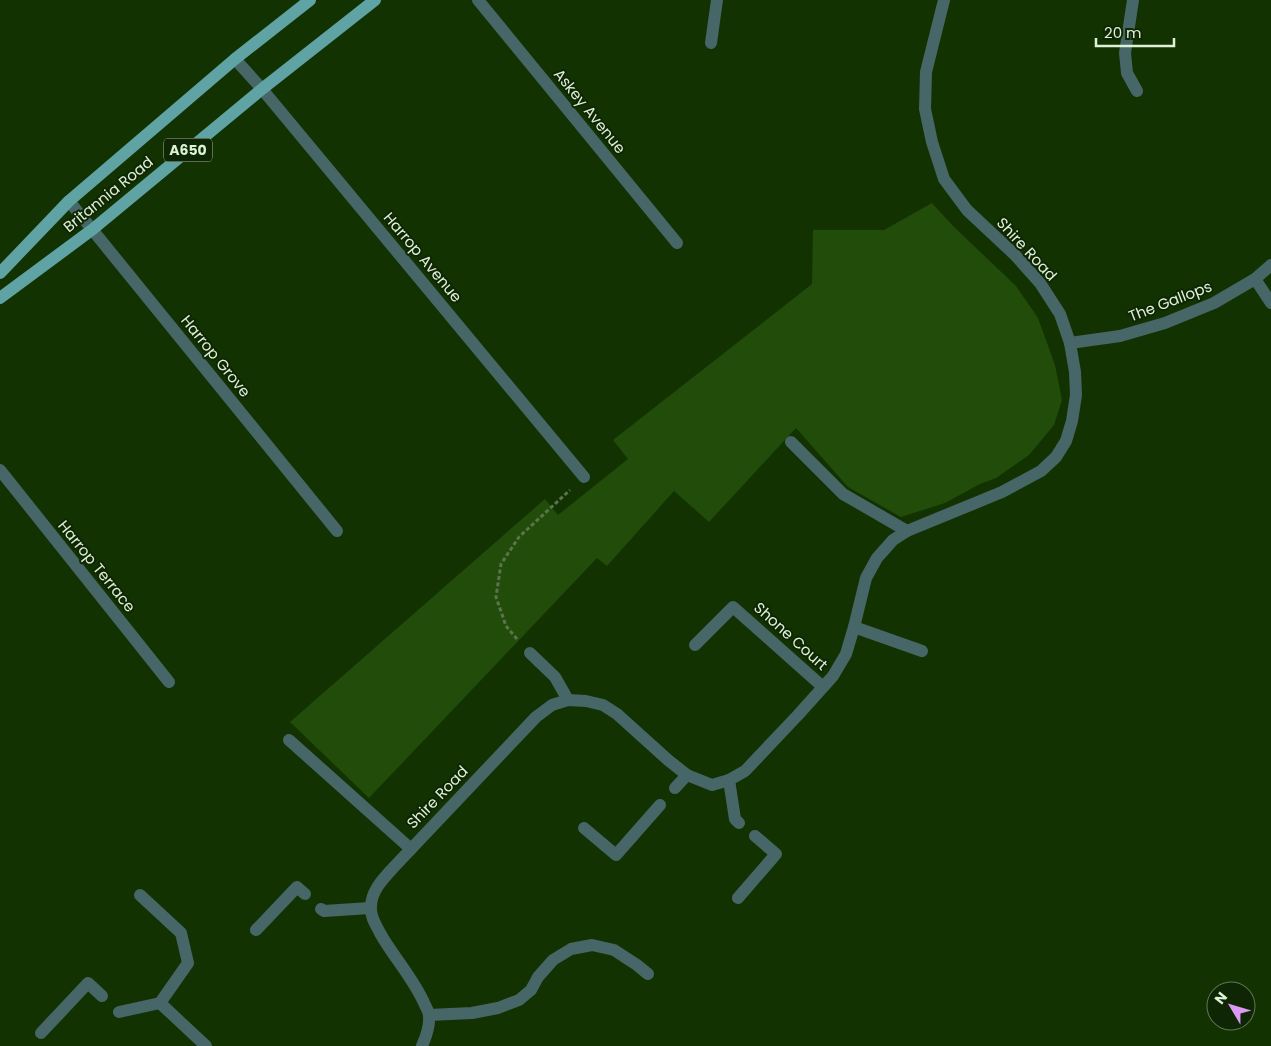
<svg xmlns="http://www.w3.org/2000/svg" width="1271" height="1046" font-family="Poppins,sans-serif">
  <style>
    .green { fill: #224c09 }
    .lines { fill: none; stroke-linecap: round; stroke-linejoin: round }
    .path { stroke: #5a754d; stroke-width: 3; stroke-dasharray: 4 2.5; stroke-linecap: butt }
    .service { stroke: #476667; stroke-width: 12 }
    .minor { stroke: #476667; stroke-width: 12 }
    .primary { stroke: #5fa3a4; stroke-width: 12 }
    .labels { text-anchor: middle; dominant-baseline: central; stroke-width: 4; stroke-linejoin: round; paint-order: stroke }
    .shield { fill: #0f2604; stroke: #a0b497; stroke-width: 1 }
    .shield-label { font-size: 14px; font-weight: bold; fill: #def1d6 }
    .street-label { font-size: 15px; fill: #def1d6; stroke: #0f2604 }
  </style>
  <rect width="100%" height="100%" fill="#133202"/>
  <path class="green" d="M 932,203 L 953,226 L 1016,286 L 1038,318 L 1055,365 L 1062,400 L 1054,425 L 1029,455 L 996,478 L 980,484 L 945,503 L 901,517 L 848,487 L 796,428 L 709,522 L 674,491 L 607,566 L 597,558 L 369,798 L 290,722 L 545,499 L 558,515 L 628,459 L 613,440 L 812,284 L 813,230 L 884,230 Z"/>
  <g class="lines">
    <path class="path" d="M 517,639 L 506,626 L 496,597 L 501,564 L 519,537 L 570,490"/>
    <g class="service">
      <path d="M 791,442 L 843,494 L 907,531"/>
      <path d="M 530,653 L 555,677 L 568,700"/>
      <path d="M 289,740 L 411,849"/>
      <path d="M 729,780 L 735,819 L 739,823"/>
      <path d="M 675,788 L 687,775"/>
      <path d="M 584,828 L 616,855 L 660,805"/>
      <path d="M 738,898 L 776,854 L 755,836"/>
      <path d="M 321,909 L 324,911 L 370,908"/>
      <path d="M 256,930 L 297,887 L 305,894"/>
      <path d="M 119,1012 L 160,1003 L 188,963 L 181,933 L 140,895"/>
      <path d="M 41,1033 L 88,983 L 102,996"/>
    </g>
    <g class="minor">
      <path d="M 478,0 L 677,243"/>
      <path d="M 1133,0 L 1125,53 L 1127,73 L 1137,91"/>
      <path d="M 711,43 L 717,0"/>
      <path d="M 235,59 L 262,89 L 584,477"/>
      <path d="M 69,201 L 337,531"/>
      <path d="M 1255,279 L 1271,303"/>
      <path d="M 1070,343 L 1120,336 L 1165,323 L 1214,303 L 1255,279 L 1271,265"/>
      <path d="M 0,470 L 169,682"/>
      <path d="M 854,627 L 922,651"/>
      <path d="M 695,645 L 733,607 L 823,687"/>
      <path d="M 160,1003 L 206,1046"/>
      <path d="M 429,1015 L 472,1013 L 498,1008 L 519,1000 L 531,990 L 538,977 L 553,960 L 571,949 L 592,945 L 614,950 L 637,965 L 648,974"/>
      <path d="M 422,1046 C 426,1037 430,1026 429,1016 C 429,1012 427,1009 425,1005 C 414,979 394,958 380,933 C 376,925 370,916 371,907 C 371,891 383,879 393,868 L 536,717 L 552,705 L 568,700 L 586,701 L 603,705 L 617,714 L 668,760 L 687,775 L 712,785 L 729,780 L 745,771 L 798,715 L 833,676 L 846,654 L 854,627 L 866,578 L 877,558 L 893,540 L 907,531 L 1002,492 L 1041,471 L 1056,457 L 1066,441 L 1072,421 L 1076,395 L 1075,372 L 1070,343 L 1060,314 L 1040,283 L 1015,255 L 967,210 L 944,179 L 932,142 L 925,109 L 926,72 L 944,0"/>
    </g>
    <g class="primary">
      <path d="M 0,273 L 69,201 L 235,59 L 310,0"/>
      <path d="M 0,298 L 93,229 L 262,89 L 375,0"/>
    </g>
  </g>
  <g class="labels">
    <rect class="shield" x="164" y="138.5" width="48" height="23" rx="4"/>
    <g class="shield-label">
      <text x="188" y="150">A650</text>
    </g>
    <g class="street-label">
      <text transform="translate(590 111) rotate(51)">Askey Avenue</text>
      <text transform="translate(108 194) rotate(-39)">Britannia Road</text>
      <text transform="translate(1027 249) rotate(47)">Shire Road</text>
      <text transform="translate(423 257) rotate(50)">Harrop Avenue</text>
      <text transform="translate(1170 301) rotate(-21)">The Gallops</text>
      <text transform="translate(216 356) rotate(51)">Harrop Grove</text>
      <text transform="translate(97 566) rotate(51)">Harrop Terrace</text>
      <text transform="translate(791 636) rotate(42)">Shone Court</text>
      <text transform="translate(437 797) rotate(-46)">Shire Road</text>
    </g>
  </g>
  <g transform="translate(1231 1006) rotate(308)"><circle r="24" fill="#0f2604" stroke="#627758"/>
  <path d="M0-4L9 19L0 12L-9 19Z" fill="#dc99f4"/>
  <text y="-8" font-size="14" font-weight="bold" text-anchor="middle" fill="#def1d6">N</text>
  </g>
  <path d="M1096 38v8h78v-8" fill="none" stroke="#def1d6" stroke-width="2.5"/>
  <text x="1104" y="38" font-size="15" fill="#def1d6" stroke="#0f2604" stroke-width="4" paint-order="stroke">20 m</text>
</svg>
